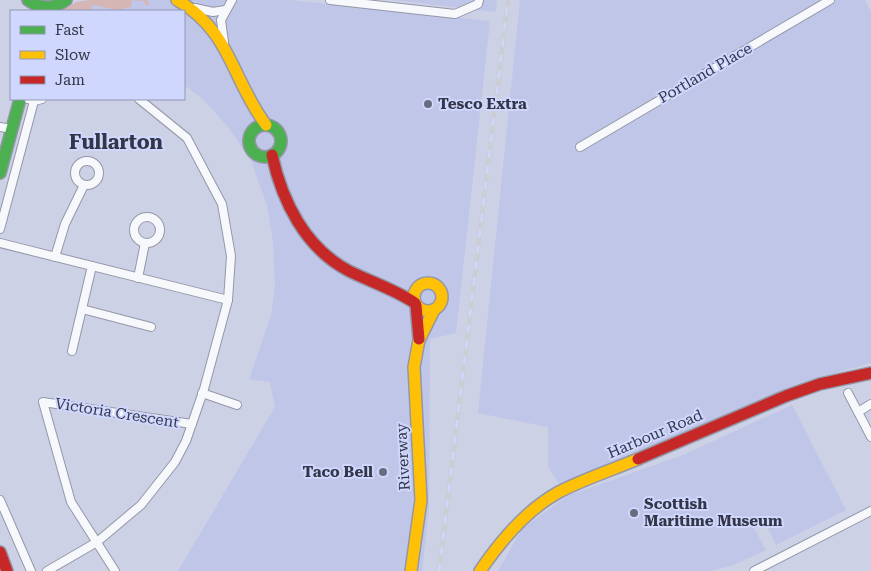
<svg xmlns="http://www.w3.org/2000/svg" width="871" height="571" font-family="'Roboto Serif',serif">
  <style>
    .built { fill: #bfc6e8 }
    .green { fill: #d6b6b5 }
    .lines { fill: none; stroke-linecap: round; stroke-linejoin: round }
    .street-casing { stroke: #9497a7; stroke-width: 10 }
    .fast-casing { stroke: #9497a7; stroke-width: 14 }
    .slow-casing { stroke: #9497a7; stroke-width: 14 }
    .jam-casing { stroke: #9497a7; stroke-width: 14 }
    .street { stroke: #f7f8fb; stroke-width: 8 }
    .fast { stroke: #4caf50; stroke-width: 11 }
    .slow { stroke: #ffc107; stroke-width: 11 }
    .jam { stroke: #c62828; stroke-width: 11 }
    .rail-casing { stroke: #ccced4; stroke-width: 4.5 }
    .rail { stroke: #cfd7fe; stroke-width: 2.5; stroke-dasharray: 8; stroke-linecap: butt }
    .poi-dot { fill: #696c7e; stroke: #cfd7fe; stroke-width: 2 }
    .labels { text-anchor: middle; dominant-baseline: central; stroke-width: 4; stroke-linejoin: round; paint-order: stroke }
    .street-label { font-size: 15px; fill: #333646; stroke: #cfd7fe }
    .poi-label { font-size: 15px; font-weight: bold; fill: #333646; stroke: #cfd7fe; text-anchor: start }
    .district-label { font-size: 20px; font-weight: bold; fill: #333646; stroke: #cfd7fe }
  </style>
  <rect width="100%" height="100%" fill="#ccd1e6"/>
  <g class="built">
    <path d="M 88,0 L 290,0 L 490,21 L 456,333 L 430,339 L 429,509 L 422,571 L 178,571 L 275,407 L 270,382 L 249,379 L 271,316 L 275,286 L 273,242 L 267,205 L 251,161 L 229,128 L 202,98 L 184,85 L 184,11 L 63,11 L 77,3 Z"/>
    <path d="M 393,0 L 497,0 L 496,12 Z"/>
    <path d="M 520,0 L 865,0 L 871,12 L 871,363 L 838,372 L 560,485 L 548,467 L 548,427 L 478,413 Z"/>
    <path d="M 792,405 L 846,510 L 776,545 L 765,522 L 754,528 L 766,550 L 731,566 L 709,571 L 498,571 L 522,529 L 567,496 L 683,455 Z"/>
  </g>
  <path class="green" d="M 90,0 L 147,0 L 149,5 L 145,5 L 144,1 L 132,0 L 131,7 L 117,10 L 93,5 L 90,11 L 62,11 L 76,2 Z"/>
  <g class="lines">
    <g class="street-casing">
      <g id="street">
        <path d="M 330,0 L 455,14 L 478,4 L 479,0"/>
        <path d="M 195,8 L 213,12 L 225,10"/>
        <path d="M 224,42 L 221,20 L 232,0"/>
        <path d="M 28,99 L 34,101 L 42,99"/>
        <path d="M 0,127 L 12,129"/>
        <path d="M 580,147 L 830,0"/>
        <circle cx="87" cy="173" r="12"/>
        <circle cx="147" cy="230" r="13"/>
        <path d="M 0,229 L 34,101"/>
        <path d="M 0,243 L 228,300"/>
        <path d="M 55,257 L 65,224 L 84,185"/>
        <path d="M 138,278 L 145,243"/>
        <path d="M 82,309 L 151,327"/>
        <path d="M 72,351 L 92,266"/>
        <path d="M 202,393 L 237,405"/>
        <path d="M 848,393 L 871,437"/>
        <path d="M 858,412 L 871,404"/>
        <path d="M 0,500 L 31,571"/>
        <path d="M 47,571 L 97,542 L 141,505 L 175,462 L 186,441 L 204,389 L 228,300 L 231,256 L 222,204 L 187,138 L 139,99"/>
        <path d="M 115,571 L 71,502 L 43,402 L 192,424"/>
        <path d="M 754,571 L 871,511"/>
      </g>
    </g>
    <g class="fast-casing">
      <g id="fast">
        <path d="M 28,0 C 40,9 54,9 66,0"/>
        <circle cx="265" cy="141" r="16"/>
        <path d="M 0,173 L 20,99"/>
      </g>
    </g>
    <g class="slow-casing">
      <g id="slow">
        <path d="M 177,0 C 231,31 231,78 266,125"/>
        <circle cx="428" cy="297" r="14"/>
        <path d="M 411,571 L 421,500 L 414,367 L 419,340 L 434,310"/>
        <path d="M 480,571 C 501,540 526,510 559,492 C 584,479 612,470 638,459"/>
      </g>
    </g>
    <g class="jam-casing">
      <g id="jam">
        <path d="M 272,155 C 282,201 305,248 349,271 C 371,282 394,289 415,303"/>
        <path d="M 416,305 L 419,339"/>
        <path d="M 638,459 L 786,396 L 820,384 L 871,373"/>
        <path d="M 0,552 L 7,571"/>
      </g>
    </g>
    <use href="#street" class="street"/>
    <use href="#fast" class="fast"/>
    <use href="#slow" class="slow"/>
    <use href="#jam" class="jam"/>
    <g class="rail-casing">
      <path id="rail" d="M 439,571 L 508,0"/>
    </g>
    <use href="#rail" class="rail"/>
  </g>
  <g class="poi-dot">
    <circle cx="428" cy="104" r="5"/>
    <circle cx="383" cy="472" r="5"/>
    <circle cx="634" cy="513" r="5"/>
  </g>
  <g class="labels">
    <g class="street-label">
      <text transform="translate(705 73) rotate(-30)">Portland Place</text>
      <text transform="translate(117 413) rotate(9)">Victoria Crescent</text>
      <text transform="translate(655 434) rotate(-23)">Harbour Road</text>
      <text transform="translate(403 457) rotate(-93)">Riverway</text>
    </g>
    <g class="poi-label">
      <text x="438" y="104">Tesco Extra</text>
      <text x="373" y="472" text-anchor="end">Taco Bell</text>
      <text x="644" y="504">Scottish<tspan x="644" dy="17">Maritime Museum</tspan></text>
    </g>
    <g class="district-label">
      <text x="116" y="142">Fullarton</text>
    </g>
  </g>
  <rect x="10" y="10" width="175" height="90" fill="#cfd7fe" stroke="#9197b4"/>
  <rect x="20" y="26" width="25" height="8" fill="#4caf50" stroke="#9197b4"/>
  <text x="55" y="35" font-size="15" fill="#333646">Fast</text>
  <rect x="20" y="51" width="25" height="8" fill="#ffc107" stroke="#9197b4"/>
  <text x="55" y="60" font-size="15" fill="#333646">Slow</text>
  <rect x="20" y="76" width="25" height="8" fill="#c62828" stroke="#9197b4"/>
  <text x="55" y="85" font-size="15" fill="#333646">Jam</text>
</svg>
